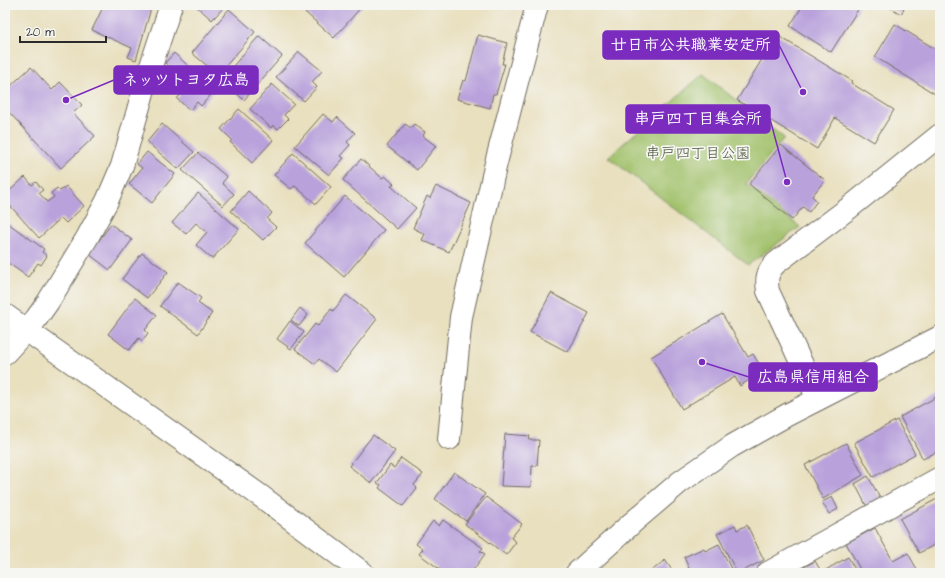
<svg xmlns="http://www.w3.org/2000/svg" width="945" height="578" font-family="'Architects Daughter','Klee One',sans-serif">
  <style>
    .green { fill: #a1c16a; stroke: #66764a }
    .building { fill: #b9a2dc }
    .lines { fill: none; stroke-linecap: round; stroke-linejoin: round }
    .minor-casing { stroke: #6e6a5f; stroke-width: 24 }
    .tertiary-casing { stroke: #6e6a5f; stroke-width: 24 }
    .minor { stroke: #fff; stroke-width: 22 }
    .tertiary { stroke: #fff; stroke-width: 22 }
    .labels { text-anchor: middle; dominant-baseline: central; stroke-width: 3.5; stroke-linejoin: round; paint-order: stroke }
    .park-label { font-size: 15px; fill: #4e583e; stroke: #f6f6f2 }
    .leader { fill: none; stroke: #7b2cbf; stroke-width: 1.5 }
    .callout-dot { fill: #7b2cbf; stroke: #f6f6f2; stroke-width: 1.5 }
    .callout { fill: #7b2cbf; stroke: #7b2cbf; stroke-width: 1.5 }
    .callout-label { font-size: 16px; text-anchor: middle; font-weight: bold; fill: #fff }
  </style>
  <rect width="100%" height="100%" fill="#f6f6f2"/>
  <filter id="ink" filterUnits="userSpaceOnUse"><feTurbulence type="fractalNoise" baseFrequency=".025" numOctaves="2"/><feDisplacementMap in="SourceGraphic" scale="8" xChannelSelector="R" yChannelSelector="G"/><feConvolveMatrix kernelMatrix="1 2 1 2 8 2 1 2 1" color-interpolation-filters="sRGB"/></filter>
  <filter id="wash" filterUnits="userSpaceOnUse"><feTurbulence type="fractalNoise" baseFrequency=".012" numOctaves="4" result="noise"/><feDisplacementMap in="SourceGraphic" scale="16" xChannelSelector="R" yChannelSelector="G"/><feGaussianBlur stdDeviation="0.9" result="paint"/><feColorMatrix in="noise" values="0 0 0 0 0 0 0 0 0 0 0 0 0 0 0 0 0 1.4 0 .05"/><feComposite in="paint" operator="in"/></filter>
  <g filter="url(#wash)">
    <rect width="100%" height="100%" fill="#e9e0bf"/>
    <path class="green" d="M 703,74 L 784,138 L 746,184 L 800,227 L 748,265 L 608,157 Z"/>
    <g id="blocks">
      <g class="building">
        <path d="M 99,5 L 152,5 L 136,60 L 128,57 L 132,48 L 92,30 L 103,7 Z"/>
        <path d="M 195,5 L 226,5 L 212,20 Z"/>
        <path d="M 297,5 L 363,5 L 334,38 Z"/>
        <path d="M 803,5 L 854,5 L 859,8 L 831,52 L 790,26 Z"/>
        <path d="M 886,5 L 906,5 L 901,14 Z"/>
        <path d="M 229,9 L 255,32 L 218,75 L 192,53 Z"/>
        <path d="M 895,24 L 940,52 L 940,97 L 875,57 Z"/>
        <path d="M 478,35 L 507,43 L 502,64 L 505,64 L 496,94 L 493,94 L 490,108 L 457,99 L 463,80 L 466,81 Z"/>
        <path d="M 777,35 L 852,81 L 851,83 L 894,110 L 874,142 L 835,118 L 817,149 L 737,100 Z"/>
        <path d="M 259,36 L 282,56 L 244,100 L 221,80 Z"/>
        <path d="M 299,52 L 322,71 L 312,82 L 317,87 L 304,101 L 276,77 Z"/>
        <path d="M 174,53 L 215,90 L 201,106 L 197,102 L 190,110 L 177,99 L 180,95 L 163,79 L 172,69 L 165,63 Z"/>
        <path d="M 31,67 L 52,90 L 60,82 L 82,105 L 73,113 L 95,136 L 61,168 L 5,108 L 5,91 Z"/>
        <path d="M 272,84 L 294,104 L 284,115 L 288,119 L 278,129 L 273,125 L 271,128 L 250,109 Z"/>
        <path d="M 239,109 L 273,140 L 252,163 L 230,142 L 232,140 L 221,129 Z"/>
        <path d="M 323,114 L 333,122 L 337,117 L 355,133 L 347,142 L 350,145 L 340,156 L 344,158 L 329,175 L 295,146 Z"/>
        <path d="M 162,124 L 194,152 L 178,169 L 147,142 Z"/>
        <path d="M 405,124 L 411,128 L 414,124 L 425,132 L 423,136 L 436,146 L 417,170 L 387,146 Z"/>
        <path d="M 781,145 L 825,180 L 812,196 L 817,201 L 809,212 L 803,207 L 792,220 L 749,184 Z"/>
        <path d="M 147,152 L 175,174 L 152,203 L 129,184 L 142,168 L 137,164 Z"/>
        <path d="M 198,153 L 227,177 L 222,183 L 234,194 L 223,206 L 182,170 Z"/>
        <path d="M 293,153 L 331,187 L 316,204 L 295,186 L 291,189 L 274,175 Z"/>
        <path d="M 361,159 L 382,178 L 385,176 L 394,184 L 391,186 L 416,208 L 397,229 L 343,180 Z"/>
        <path d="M 25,177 L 32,185 L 36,182 L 43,190 L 39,193 L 47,202 L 54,197 L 51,193 L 57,188 L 60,191 L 66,186 L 84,206 L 66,223 L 61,218 L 39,238 L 5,200 L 7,198 L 5,195 Z"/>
        <path d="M 436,186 L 471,203 L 449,252 L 422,240 L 425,234 L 413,228 L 427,196 L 430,198 Z"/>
        <path d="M 248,191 L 272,213 L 267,219 L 276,227 L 263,240 L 231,211 Z"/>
        <path d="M 198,193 L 239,229 L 212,259 L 196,245 L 207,232 L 196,223 L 186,234 L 172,223 Z"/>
        <path d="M 345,196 L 384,230 L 344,277 L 305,243 Z"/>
        <path d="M 5,221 L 44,249 L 42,252 L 47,256 L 41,265 L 38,263 L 28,277 L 5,261 Z"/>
        <path d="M 111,224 L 132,240 L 110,270 L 89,254 Z"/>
        <path d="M 142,253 L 168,272 L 147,298 L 122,279 Z"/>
        <path d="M 178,282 L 201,298 L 198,303 L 212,313 L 198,334 L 160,306 Z"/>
        <path d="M 551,293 L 589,313 L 568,352 L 530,332 Z"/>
        <path d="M 346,295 L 377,319 L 336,372 L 319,359 L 315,364 L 295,349 L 315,324 L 318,326 L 331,309 L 333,311 Z"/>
        <path d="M 135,298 L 157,315 L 145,330 L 148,333 L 142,341 L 139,338 L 129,350 L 108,334 Z"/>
        <path d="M 300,308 L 308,315 L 299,326 L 291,320 Z"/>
        <path d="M 722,314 L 748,357 L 753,354 L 763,371 L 740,386 L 735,377 L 682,409 L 651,357 Z"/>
        <path d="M 290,321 L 304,332 L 291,349 L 277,339 Z"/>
        <path d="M 940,395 L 940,450 L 923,459 L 900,417 Z"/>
        <path d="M 897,420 L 915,454 L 873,477 L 854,443 Z"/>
        <path d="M 505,434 L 530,436 L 529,440 L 539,440 L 537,466 L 532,466 L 531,487 L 501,486 Z"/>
        <path d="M 373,435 L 395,451 L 371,483 L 349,466 Z"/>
        <path d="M 846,443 L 863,475 L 823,499 L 805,465 Z"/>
        <path d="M 401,458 L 423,474 L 414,485 L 417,488 L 403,506 L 379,488 L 381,485 L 377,483 L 390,465 L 394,468 Z"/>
        <path d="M 454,472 L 485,494 L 466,521 L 435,499 Z"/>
        <path d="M 868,476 L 881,500 L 867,507 L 855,484 Z"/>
        <path d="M 486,497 L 522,524 L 511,538 L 516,542 L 506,555 L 465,524 Z"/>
        <path d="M 832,497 L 838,509 L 829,514 L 822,502 Z"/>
        <path d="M 937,499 L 940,504 L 940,542 L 919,553 L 900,519 Z"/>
        <path d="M 443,520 L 483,548 L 480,551 L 485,554 L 471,573 L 445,573 L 419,554 L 423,549 L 416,544 L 433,521 L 439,526 Z"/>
        <path d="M 735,525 L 737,530 L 747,525 L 764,560 L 739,573 L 737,573 L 717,534 Z"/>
        <path d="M 875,528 L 893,561 L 908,553 L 919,573 L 862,573 L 846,543 Z"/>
        <path d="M 719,544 L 733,573 L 691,573 L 684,557 L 704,548 L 705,551 Z"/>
        <path d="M 848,557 L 857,573 L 825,573 L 824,571 Z"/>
        <path d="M 665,560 L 674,573 L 649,573 Z"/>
        <path d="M 815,561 L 822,573 L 796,573 L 795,572 Z"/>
      </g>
    </g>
  </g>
  <g filter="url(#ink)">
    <use href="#blocks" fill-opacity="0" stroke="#6e6a5f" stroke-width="1"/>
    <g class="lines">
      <g class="minor-casing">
        <g id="minor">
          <path d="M 5,353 L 36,319 L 48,302 L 87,238 L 107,201 L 122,166 L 148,75 L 171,5"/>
          <path d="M 818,399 L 768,291 C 766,279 767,272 776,263 L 849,208 L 940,135"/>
          <path d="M 449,439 L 461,317 L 496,163 L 537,5"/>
          <path d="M 768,573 L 940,478"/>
        </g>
      </g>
      <g class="tertiary-casing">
        <g id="tertiary">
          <path d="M 5,315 L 262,497 L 363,573"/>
          <path d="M 577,573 L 632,523 L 680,482 L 732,446 L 787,415 L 940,337"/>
        </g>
      </g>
      <use href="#minor" class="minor"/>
      <use href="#tertiary" class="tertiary"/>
    </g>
  </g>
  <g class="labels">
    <g class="park-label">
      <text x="698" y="153">串戸四丁目公園</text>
    </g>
  </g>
  <path class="leader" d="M803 92L779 45M66 100L114 80M787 182L770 119M702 362L749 377"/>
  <g class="callout-dot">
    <circle cx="803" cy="92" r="4"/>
    <circle cx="66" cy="100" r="4"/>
    <circle cx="787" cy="182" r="4"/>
    <circle cx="702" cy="362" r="4"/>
  </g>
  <g class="callout">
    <rect x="603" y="31" width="176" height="28" rx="4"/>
    <rect x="114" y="66" width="144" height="28" rx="4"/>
    <rect x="626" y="105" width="144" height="28" rx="4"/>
    <rect x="749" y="363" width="128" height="28" rx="4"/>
  </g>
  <g class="callout-label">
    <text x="691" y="50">廿日市公共職業安定所</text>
    <text x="186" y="85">ネッツトヨタ広島</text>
    <text x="698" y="124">串戸四丁目集会所</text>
    <text x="813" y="382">広島県信用組合</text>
  </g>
  <rect width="945" height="578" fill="none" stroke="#f6f6f2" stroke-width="20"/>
  <path d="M20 36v6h86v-6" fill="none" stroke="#2b2b2b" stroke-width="2"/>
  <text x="26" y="36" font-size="12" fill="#2b2b2b" stroke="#f6f6f2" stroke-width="3" paint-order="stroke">20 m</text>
</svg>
